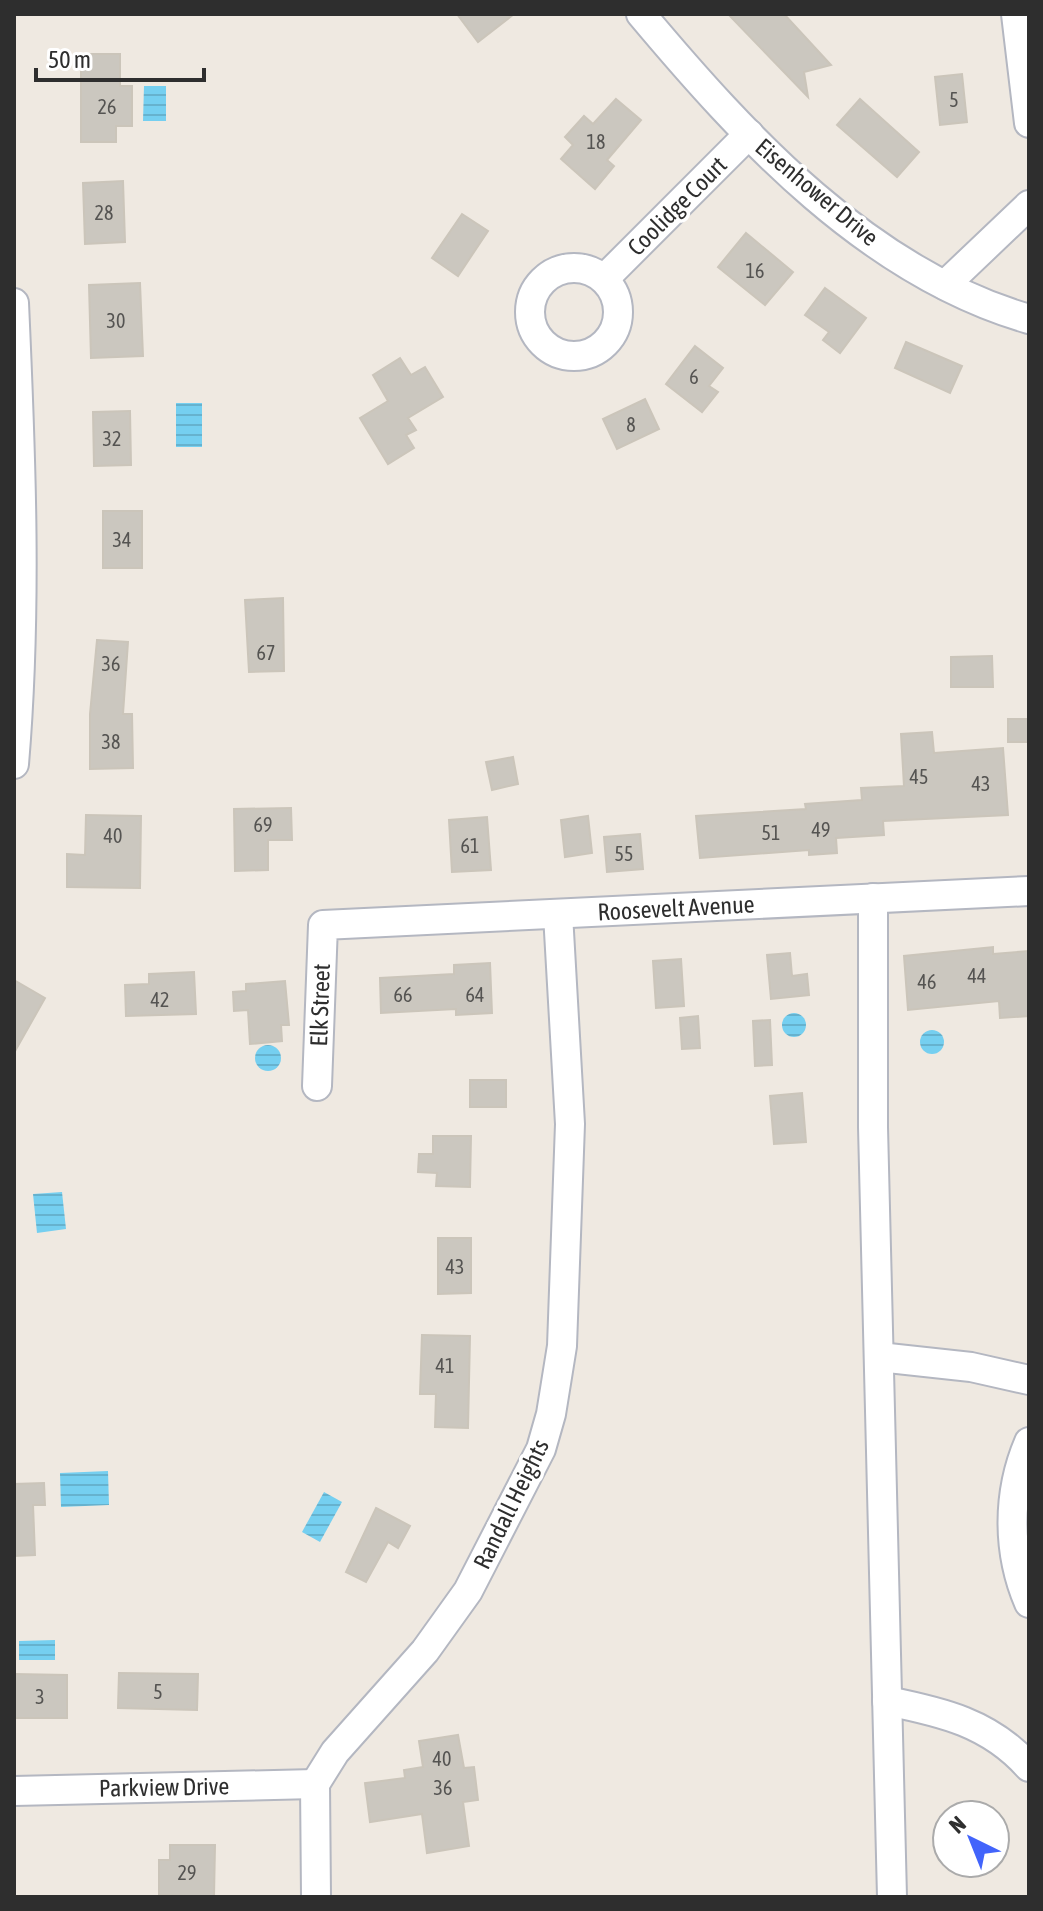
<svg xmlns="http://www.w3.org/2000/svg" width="1043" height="1911" font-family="'Asap Condensed',sans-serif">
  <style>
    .water { fill: url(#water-rules) }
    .building { fill: #cbc7bf; stroke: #cbc5ba; stroke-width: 2 }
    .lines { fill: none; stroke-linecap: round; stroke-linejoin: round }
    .minor-casing { stroke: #b4b7c1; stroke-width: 32 }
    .minor { stroke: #fff; stroke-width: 28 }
    .labels { text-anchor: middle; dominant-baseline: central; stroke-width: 7; stroke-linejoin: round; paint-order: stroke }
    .number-label { font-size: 20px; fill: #555452 }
    .street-label { font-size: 24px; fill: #2e2e2e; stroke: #fff }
  </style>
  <defs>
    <pattern id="water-rules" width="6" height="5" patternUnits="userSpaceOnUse" patternTransform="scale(2)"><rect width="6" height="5" fill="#75cff0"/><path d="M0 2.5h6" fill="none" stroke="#66b2ce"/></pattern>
  </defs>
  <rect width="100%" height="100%" fill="#efe9e1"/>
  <g class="water">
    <path d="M 144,86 L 166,86 L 166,121 L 143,121 Z"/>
    <rect x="176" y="403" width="26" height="44"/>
    <circle cx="794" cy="1025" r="12"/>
    <circle cx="932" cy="1042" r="12"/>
    <circle cx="268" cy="1058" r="13"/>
    <path d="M 62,1192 L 66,1229 L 37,1233 L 33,1194 Z"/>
    <path d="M 108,1471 L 109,1505 L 61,1507 L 60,1473 Z"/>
    <path d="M 324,1492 L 342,1502 L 320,1542 L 302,1532 Z"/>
    <path d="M 55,1640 L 55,1660 L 19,1660 L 19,1641 Z"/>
  </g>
  <g class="building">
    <path d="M 457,14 L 514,14 L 478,42 Z"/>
    <path d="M 728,14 L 784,14 L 831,65 L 804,72 L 808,97 Z"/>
    <path d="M 81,54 L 120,54 L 120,86 L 132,86 L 132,126 L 116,126 L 116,142 L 81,142 Z"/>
    <path d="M 962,74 L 967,122 L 940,125 L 935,77 Z"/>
    <path d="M 616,99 L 641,120 L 607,160 L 614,166 L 595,189 L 561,159 L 573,145 L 565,137 L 584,116 L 593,124 Z"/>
    <path d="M 860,99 L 919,152 L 897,177 L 837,125 Z"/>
    <path d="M 123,181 L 125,242 L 85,244 L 83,183 Z"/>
    <path d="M 462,214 L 488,231 L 458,276 L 432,258 Z"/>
    <path d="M 746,233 L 793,272 L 765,305 L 718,267 Z"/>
    <path d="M 140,283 L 143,356 L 91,358 L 89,285 Z"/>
    <path d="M 825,288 L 866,318 L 840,353 L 823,340 L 829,332 L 805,315 Z"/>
    <path d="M 906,342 L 962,366 L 950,393 L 895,368 Z"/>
    <path d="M 695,346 L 723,368 L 709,386 L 718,392 L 702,412 L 666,384 Z"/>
    <path d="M 400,358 L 411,375 L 425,367 L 443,397 L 408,418 L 416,430 L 406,435 L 414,448 L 388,464 L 360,418 L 388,401 L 373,375 Z"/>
    <path d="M 645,399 L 659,429 L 617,449 L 603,419 Z"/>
    <path d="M 130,411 L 131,465 L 94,466 L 93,412 Z"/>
    <rect x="103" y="511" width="39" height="57"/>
    <path d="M 283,598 L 284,671 L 249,672 L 245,600 Z"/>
    <path d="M 97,640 L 128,642 L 123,714 L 132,714 L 133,768 L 90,769 L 90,714 Z"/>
    <path d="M 992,656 L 993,687 L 951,687 L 951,657 Z"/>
    <rect x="1008" y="719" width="21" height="23"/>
    <path d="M 932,732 L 934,753 L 1003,748 L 1008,815 L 883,821 L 884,835 L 836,838 L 837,853 L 809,855 L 809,850 L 700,858 L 696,816 L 806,809 L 805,804 L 862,800 L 861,788 L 904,786 L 901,734 Z"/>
    <path d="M 513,757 L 518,784 L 492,790 L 486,762 Z"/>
    <path d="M 291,808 L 292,840 L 268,840 L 268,870 L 235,871 L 234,809 Z"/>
    <path d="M 86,815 L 141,816 L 140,888 L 67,887 L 67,854 L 85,855 Z"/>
    <path d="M 588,816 L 592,853 L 565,857 L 561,820 Z"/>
    <path d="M 487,817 L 491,870 L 452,872 L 449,820 Z"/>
    <path d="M 640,834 L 643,869 L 607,872 L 604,837 Z"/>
    <path d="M 993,947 L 993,954 L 1029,951 L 1029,1016 L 1000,1018 L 999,1001 L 908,1010 L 904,956 Z"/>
    <path d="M 790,953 L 792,976 L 807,974 L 809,995 L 771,999 L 767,955 Z"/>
    <path d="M 681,959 L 684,1006 L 656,1008 L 653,961 Z"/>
    <path d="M 490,963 L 492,1013 L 456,1015 L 456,1009 L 381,1013 L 380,978 L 454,974 L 454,965 Z"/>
    <path d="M 194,972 L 196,1014 L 126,1016 L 125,985 L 149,984 L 149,974 Z"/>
    <path d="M 14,980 L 45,998 L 14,1053 Z"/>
    <path d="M 285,981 L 289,1025 L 281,1025 L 282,1041 L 250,1044 L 248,1010 L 234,1011 L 233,992 L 246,991 L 246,984 Z"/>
    <path d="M 698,1016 L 700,1048 L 682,1049 L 680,1018 Z"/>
    <path d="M 770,1020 L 772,1065 L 755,1066 L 753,1021 Z"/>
    <rect x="470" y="1080" width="36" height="27"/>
    <path d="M 802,1093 L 806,1142 L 774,1144 L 770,1096 Z"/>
    <path d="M 433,1136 L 471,1136 L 470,1187 L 436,1186 L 437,1173 L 418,1172 L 419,1154 L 433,1154 Z"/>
    <path d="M 438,1238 L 471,1238 L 471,1293 L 438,1294 Z"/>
    <path d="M 422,1335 L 470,1336 L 468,1428 L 435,1427 L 436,1394 L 420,1394 Z"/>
    <path d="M 44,1483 L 45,1505 L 33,1505 L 35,1555 L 14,1556 L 14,1484 Z"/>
    <path d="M 376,1508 L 410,1526 L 398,1548 L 388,1542 L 366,1582 L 346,1572 Z"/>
    <path d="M 119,1673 L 198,1674 L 197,1710 L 118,1708 Z"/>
    <path d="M 14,1674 L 67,1675 L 67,1718 L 14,1718 Z"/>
    <path d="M 458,1735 L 464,1768 L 474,1767 L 478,1800 L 463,1802 L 469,1846 L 427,1853 L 422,1814 L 370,1822 L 365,1783 L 405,1778 L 404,1770 L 423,1767 L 419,1741 Z"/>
    <path d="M 170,1845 L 215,1845 L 214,1897 L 159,1895 L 159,1860 L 170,1860 Z"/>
  </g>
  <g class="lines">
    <g class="minor-casing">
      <g id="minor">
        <path d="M 641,14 C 745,138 869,273 1029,319"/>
        <path d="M 1016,14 L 1029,123"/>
        <circle cx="574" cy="312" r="44"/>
        <path d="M 605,278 L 749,134"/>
        <path d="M 945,285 L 1029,205"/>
        <path d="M 14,303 C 21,457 27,610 14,764"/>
        <path d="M 873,898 L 873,1127 L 892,1897"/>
        <path d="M 317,1086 L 323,925 L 1029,891"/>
        <path d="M 879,1357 L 971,1367 L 1029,1380"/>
        <path d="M 1029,1442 C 1007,1493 1007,1552 1029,1603"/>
        <path d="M 887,1701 C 942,1712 990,1723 1029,1767"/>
        <path d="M 14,1791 L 315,1784"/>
        <path d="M 316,1897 L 315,1784 L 335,1752 L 425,1651 L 468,1591 L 541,1449 L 551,1414 L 562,1346 L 570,1124 L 558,914"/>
      </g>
    </g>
    <use href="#minor" class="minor"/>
  </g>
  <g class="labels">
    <g class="number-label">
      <text x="954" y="99">5</text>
      <text x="107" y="106">26</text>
      <text x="596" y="141">18</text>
      <text x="104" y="212">28</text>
      <text x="755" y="270">16</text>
      <text x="116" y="320">30</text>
      <text x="694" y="376">6</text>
      <text x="631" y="424">8</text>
      <text x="112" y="438">32</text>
      <text x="122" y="539">34</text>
      <text x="266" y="652">67</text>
      <text x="111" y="663">36</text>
      <text x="111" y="741">38</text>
      <text x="919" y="776">45</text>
      <text x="981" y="783">43</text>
      <text x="263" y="824">69</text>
      <text x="821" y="829">49</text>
      <text x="771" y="832">51</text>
      <text x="113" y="835">40</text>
      <text x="470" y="845">61</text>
      <text x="624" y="853">55</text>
      <text x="977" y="975">44</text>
      <text x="927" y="981">46</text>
      <text x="403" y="994">66</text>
      <text x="475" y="994">64</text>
      <text x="160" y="999">42</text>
      <text x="455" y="1266">43</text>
      <text x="445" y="1365">41</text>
      <text x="158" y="1691">5</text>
      <text x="40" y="1696">3</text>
      <text x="442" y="1758">40</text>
      <text x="443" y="1787">36</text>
      <text x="187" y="1872">29</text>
    </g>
    <g class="street-label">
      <text transform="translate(817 192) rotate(40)">Eisenhower Drive</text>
      <text transform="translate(677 206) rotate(-45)">Coolidge Court</text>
      <text transform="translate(676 908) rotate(-3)">Roosevelt Avenue</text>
      <text transform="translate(320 1005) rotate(-88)">Elk Street</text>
      <text transform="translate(511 1504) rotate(-64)">Randall Heights</text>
      <text transform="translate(164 1787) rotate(-1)">Parkview Drive</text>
    </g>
  </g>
  <rect width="1043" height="1911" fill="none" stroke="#2e2e2e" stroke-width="32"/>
  <g transform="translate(971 1839) rotate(317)"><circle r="38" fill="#ffffff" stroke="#ababab" stroke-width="2"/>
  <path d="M0-6L14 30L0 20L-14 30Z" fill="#4264fb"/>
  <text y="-12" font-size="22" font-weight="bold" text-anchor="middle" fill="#2e2e2e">N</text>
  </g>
  <path d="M36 68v12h168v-12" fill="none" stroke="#2e2e2e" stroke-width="4"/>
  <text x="48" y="68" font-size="24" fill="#2e2e2e" stroke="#ffffff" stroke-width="6" paint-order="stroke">50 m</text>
</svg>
